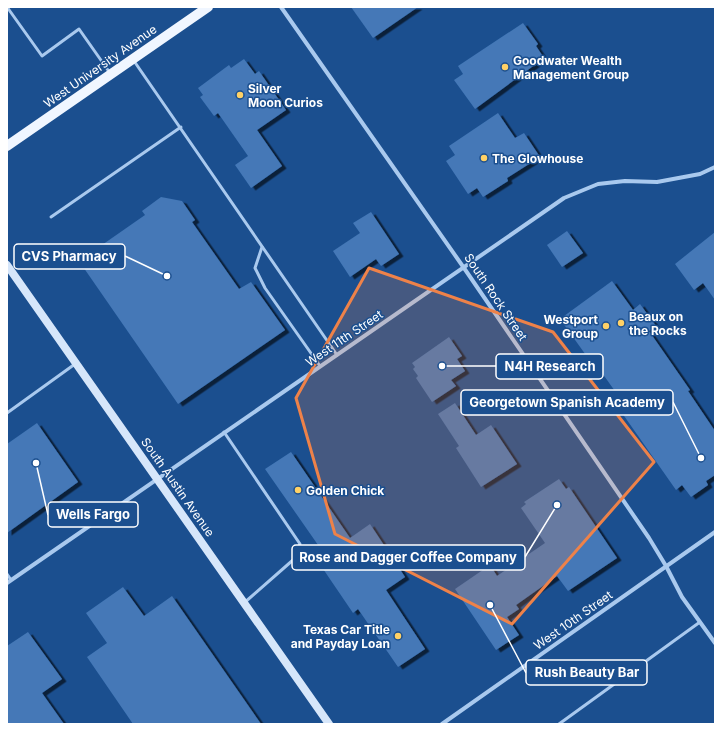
<svg xmlns="http://www.w3.org/2000/svg" width="722" height="731" font-family="Inter,sans-serif">
  <style>
    .building { fill: #4478b7; filter: url(#shadow) }
    .lines { fill: none; stroke-linecap: round; stroke-linejoin: round }
    .lane { stroke: #a9c9ee; stroke-width: 3 }
    .street { stroke: #a9c9ee; stroke-width: 4 }
    .secondary { stroke: #d6e6fa; stroke-width: 8 }
    .primary { stroke: #f0f6ff; stroke-width: 10 }
    .marked { fill: #ee8249; fill-opacity: 0.2; stroke: #ee8249; stroke-width: 3; stroke-linejoin: round }
    .poi-dot { fill: #ffd166; stroke: #1b4f8f; stroke-width: 1.5 }
    .labels { text-anchor: middle; dominant-baseline: central; stroke-width: 3; stroke-linejoin: round; paint-order: stroke }
    .poi-label { font-size: 12px; font-weight: bold; fill: #fff; stroke: #1b4f8f; text-anchor: start }
    .street-label { font-size: 12px; fill: #fff; stroke: #1b4f8f }
    .leader { fill: none; stroke: #fff; stroke-width: 1.5 }
    .callout-dot { fill: #fff; stroke: #1b4f8f; stroke-width: 1.5 }
    .callout { fill: #1b4f8f; stroke: #fff; stroke-width: 1.5 }
    .callout-label { font-size: 13px; text-anchor: middle; font-weight: bold; fill: #fff }
  </style>
  <defs>
    <filter id="shadow"><feDropShadow dx="4.5" dy="2.5" stdDeviation="0" flood-color="#0009"/></filter>
  </defs>
  <rect width="100%" height="100%" fill="#1b4f8f"/>
  <g class="building">
    <path d="M 351,7 L 418,7 L 373,38 Z"/>
    <path d="M 523,23 L 538,44 L 536,46 L 544,58 L 475,109 L 454,80 L 463,74 L 458,66 Z"/>
    <path d="M 244,59 L 255,74 L 259,71 L 286,110 L 257,130 L 282,166 L 251,188 L 235,165 L 248,156 L 218,113 L 214,116 L 200,97 L 203,95 L 198,88 L 229,65 L 231,68 Z"/>
    <path d="M 498,113 L 515,138 L 524,133 L 540,157 L 507,178 L 508,181 L 483,197 L 477,188 L 468,194 L 446,161 L 455,155 L 449,146 Z"/>
    <path d="M 161,197 L 182,201 L 195,220 L 192,222 L 239,289 L 251,282 L 285,330 L 178,404 L 79,261 L 145,215 L 142,211 Z"/>
    <path d="M 371,212 L 399,254 L 381,266 L 376,259 L 350,277 L 333,251 L 360,233 L 353,223 Z"/>
    <path d="M 567,231 L 583,253 L 562,267 L 547,245 Z"/>
    <path d="M 715,232 L 715,300 L 703,283 L 694,290 L 675,264 Z"/>
    <path d="M 612,281 L 633,310 L 640,304 L 656,326 L 649,331 L 690,390 L 688,391 L 715,431 L 715,475 L 706,481 L 708,485 L 691,497 L 682,485 L 676,490 L 622,413 L 627,409 L 616,394 L 617,394 L 590,356 L 588,358 L 560,319 Z"/>
    <path d="M 449,337 L 462,356 L 457,359 L 465,371 L 451,380 L 456,386 L 432,402 L 416,378 L 418,376 L 413,369 L 415,367 L 412,363 Z"/>
    <path d="M 455,403 L 476,435 L 491,425 L 517,464 L 481,487 L 456,448 L 459,446 L 438,414 Z"/>
    <path d="M 37,423 L 78,482 L 7,533 L 7,444 Z"/>
    <path d="M 291,452 L 350,538 L 370,524 L 405,577 L 386,590 L 425,649 L 398,667 L 358,609 L 353,613 L 317,560 L 325,555 L 265,469 Z"/>
    <path d="M 559,479 L 566,489 L 569,487 L 617,558 L 568,591 L 557,576 L 516,605 L 519,609 L 507,617 L 519,635 L 496,650 L 455,589 L 490,565 L 497,576 L 545,543 L 521,508 L 526,504 L 524,502 Z"/>
    <path d="M 123,587 L 144,616 L 172,596 L 261,724 L 133,724 L 87,657 L 107,643 L 86,613 Z"/>
    <path d="M 28,632 L 62,679 L 42,693 L 64,724 L 7,724 L 7,646 Z"/>
  </g>
  <g class="lines">
    <g class="lane">
      <path d="M 7,7 L 42,56 L 79,29 L 110,73"/>
      <path d="M 134,61 L 337,355"/>
      <path d="M 51,217 L 181,127"/>
      <path d="M 262,247 L 255,268 L 265,288 L 320,366"/>
      <path d="M 7,413 L 75,364"/>
      <path d="M 224,432 L 300,544 L 293,560 L 244,603"/>
      <path d="M 7,574 L 11,580"/>
      <path d="M 559,724 L 700,622"/>
    </g>
    <g class="street">
      <path d="M 281,7 L 464,268 L 649,538 L 666,566 L 682,597 L 715,643"/>
      <path d="M 7,583 L 564,198 L 598,184 L 625,181 L 657,182 L 700,174 L 715,167"/>
      <path d="M 442,724 L 715,532"/>
    </g>
    <path class="secondary" d="M 7,265 L 329,724"/>
    <path class="primary" d="M 7,146 L 208,7"/>
  </g>
  <path class="marked" d="M 369,268 L 553,332 L 654,462 L 512,624 L 335,534 L 296,398 Z"/>
  <g class="poi-dot">
    <circle cx="505" cy="67" r="4"/>
    <circle cx="240" cy="95" r="4"/>
    <circle cx="484" cy="158" r="4"/>
    <circle cx="621" cy="323" r="4"/>
    <circle cx="606" cy="326" r="4"/>
    <circle cx="298" cy="490" r="4"/>
    <circle cx="398" cy="636" r="4"/>
  </g>
  <g class="labels">
    <g class="poi-label">
      <text x="513" y="60">Goodwater Wealth<tspan x="513" dy="14">Management Group</tspan></text>
      <text x="248" y="88">Silver<tspan x="248" dy="14">Moon Curios</tspan></text>
      <text x="492" y="158">The Glowhouse</text>
      <text x="629" y="316">Beaux on<tspan x="629" dy="14">the Rocks</tspan></text>
      <text x="598" y="319" text-anchor="end">Westport<tspan x="598" dy="14">Group</tspan></text>
      <text x="306" y="490">Golden Chick</text>
      <text x="390" y="629" text-anchor="end">Texas Car Title<tspan x="390" dy="14">and Payday Loan</tspan></text>
    </g>
    <g class="street-label">
      <text transform="translate(100 66) rotate(-35)">West University Avenue</text>
      <text transform="translate(496 297) rotate(56)">South Rock Street</text>
      <text transform="translate(344 338) rotate(-34)">West 11th Street</text>
      <text transform="translate(178 487) rotate(55)">South Austin Avenue</text>
      <text transform="translate(573 620) rotate(-35)">West 10th Street</text>
    </g>
  </g>
  <path class="leader" d="M167 276L125 256M442 366L496 366M701 458L673 402M36 463L48 515M557 505L525 557M490 605L526 673"/>
  <g class="callout-dot">
    <circle cx="167" cy="276" r="4"/>
    <circle cx="442" cy="366" r="4"/>
    <circle cx="701" cy="458" r="4"/>
    <circle cx="36" cy="463" r="4"/>
    <circle cx="557" cy="505" r="4"/>
    <circle cx="490" cy="605" r="4"/>
  </g>
  <g class="callout">
    <rect x="14" y="244" width="111" height="25" rx="4"/>
    <rect x="496" y="354" width="107" height="25" rx="4"/>
    <rect x="461" y="390" width="212" height="25" rx="4"/>
    <rect x="48" y="502" width="90" height="25" rx="4"/>
    <rect x="292" y="545" width="233" height="25" rx="4"/>
    <rect x="526" y="660" width="121" height="25" rx="4"/>
  </g>
  <g class="callout-label">
    <text x="69" y="261">CVS Pharmacy</text>
    <text x="550" y="371">N4H Research</text>
    <text x="567" y="407">Georgetown Spanish Academy</text>
    <text x="93" y="519">Wells Fargo</text>
    <text x="408" y="562">Rose and Dagger Coffee Company</text>
    <text x="587" y="677">Rush Beauty Bar</text>
  </g>
  <rect width="722" height="731" fill="none" stroke="#ffffff" stroke-width="16"/>
</svg>
